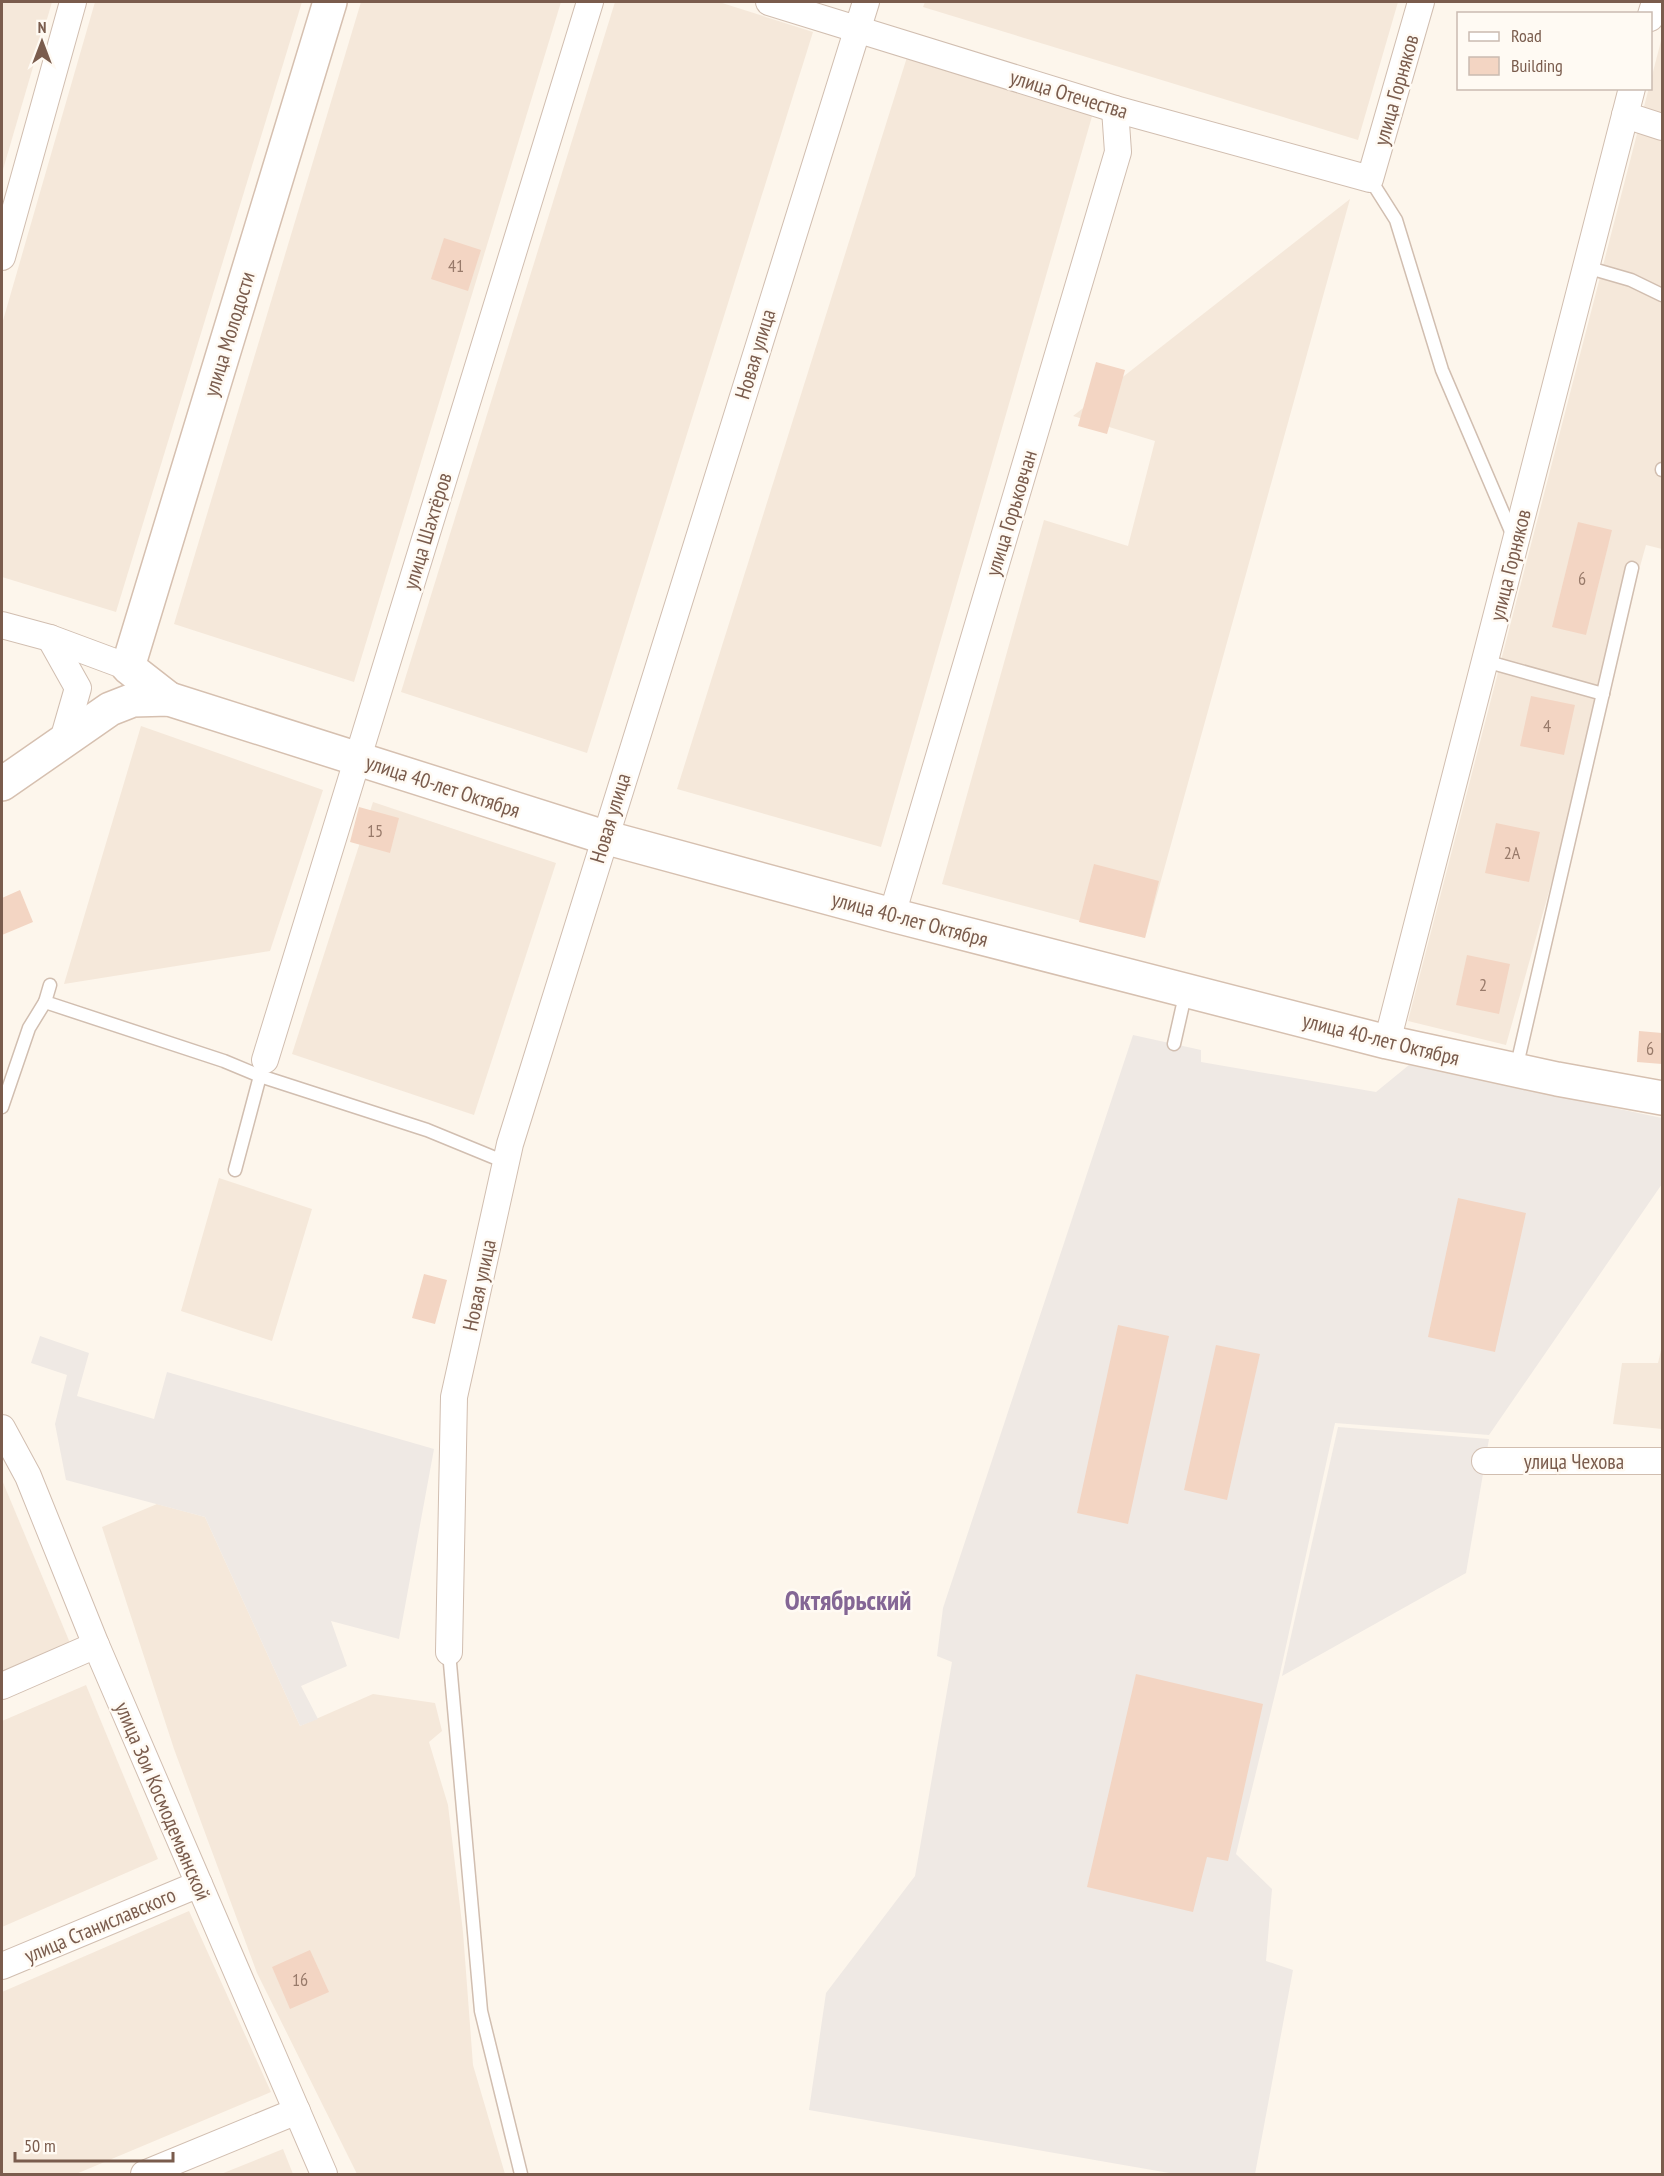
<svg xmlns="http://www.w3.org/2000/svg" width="1664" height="2176" font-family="'PT Sans Narrow',sans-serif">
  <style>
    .residential { fill: #f5e8da }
    .industrial { fill: #efe9e4 }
    .building { fill: #f3d5c3 }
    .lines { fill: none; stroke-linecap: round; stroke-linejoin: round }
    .lane-casing { stroke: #d1beb0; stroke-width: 15 }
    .street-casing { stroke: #d1beb0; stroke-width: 28 }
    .secondary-casing { stroke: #d6c0b0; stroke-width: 36 }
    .lane { stroke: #fff; stroke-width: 12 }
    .street { stroke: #fff; stroke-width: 26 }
    .secondary { stroke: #fff; stroke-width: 33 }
    .labels { text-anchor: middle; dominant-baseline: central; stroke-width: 5; stroke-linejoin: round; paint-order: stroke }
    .number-label { font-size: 18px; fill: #987a6a }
    .street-label { font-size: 21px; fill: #7a5c4d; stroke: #fffaf3 }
    .district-label { font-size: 27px; font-weight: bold; fill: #846695; stroke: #fffaf3 }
  </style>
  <rect width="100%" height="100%" fill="#fdf6ec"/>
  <g class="residential">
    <path d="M 2,2 L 52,2 L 2,173 Z"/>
    <path d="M 95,2 L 302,2 L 116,612 L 2,577 L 2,324 Z"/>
    <path d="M 361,2 L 561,2 L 354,682 L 174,624 Z"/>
    <path d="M 615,2 L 719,2 L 813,32 L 587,753 L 401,692 Z"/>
    <path d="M 925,2 L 1398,2 L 1358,140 L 923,7 Z"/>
    <path d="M 1662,37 L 1662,549 L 1646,545 L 1506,1045 L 1408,1021 Z"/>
    <path d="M 908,54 L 1093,113 L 881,847 L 677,789 Z"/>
    <path d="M 1350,199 L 1145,938 L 942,884 L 1044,520 L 1128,546 L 1155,441 L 1073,416 Z"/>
    <path d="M 141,726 L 323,790 L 270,951 L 64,984 Z"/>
    <path d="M 373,802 L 556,863 L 474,1115 L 292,1054 Z"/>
    <path d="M 219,1178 L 312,1209 L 272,1341 L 181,1311 Z"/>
    <path d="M 1662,1346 L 1662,1429 L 1613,1424 L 1622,1363 L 1658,1363 Z"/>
    <path d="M 2,1480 L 70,1643 L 2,1673 Z"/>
    <path d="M 157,1504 L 205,1517 L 300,1726 L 373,1694 L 435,1703 L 442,1731 L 429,1742 L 448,1805 L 463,1932 L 473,2065 L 505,2174 L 357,2174 L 257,1973 L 174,1749 L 102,1527 Z"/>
    <path d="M 86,1685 L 158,1859 L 2,1927 L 2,1721 Z"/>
    <path d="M 189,1911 L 271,2092 L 76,2174 L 2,2174 L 2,1992 Z"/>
    <path d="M 283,2149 L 293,2174 L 221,2174 Z"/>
  </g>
  <g class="industrial">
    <path d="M 1133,1035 L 1201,1050 L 1201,1062 L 1376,1092 L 1409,1065 L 1662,1118 L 1662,1184 L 1489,1435 L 1335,1423 L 1279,1678 L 1236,1854 L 1272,1889 L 1266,1961 L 1293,1970 L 1255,2174 L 1175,2174 L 809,2110 L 826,1993 L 915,1876 L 952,1662 L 937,1656 L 943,1608 Z"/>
    <path d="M 40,1336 L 89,1353 L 77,1396 L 154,1419 L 167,1372 L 434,1449 L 399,1639 L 331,1621 L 347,1666 L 301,1686 L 318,1719 L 300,1726 L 205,1517 L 66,1480 L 55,1424 L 67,1375 L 31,1363 Z"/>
    <path d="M 1338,1427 L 1489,1439 L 1466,1573 L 1282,1676 Z"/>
  </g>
  <g class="building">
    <path d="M 444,238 L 481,250 L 468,291 L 431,279 Z"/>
    <path d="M 1096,362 L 1125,370 L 1107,434 L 1078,426 Z"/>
    <path d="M 1578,522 L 1612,530 L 1586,635 L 1552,627 Z"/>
    <path d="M 1531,696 L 1575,705 L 1564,755 L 1520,746 Z"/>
    <path d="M 359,807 L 399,818 L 390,853 L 350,842 Z"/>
    <path d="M 1496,823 L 1540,832 L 1529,882 L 1485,873 Z"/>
    <path d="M 1094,864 L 1159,881 L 1145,938 L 1079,922 Z"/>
    <path d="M 20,890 L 33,922 L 2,935 L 2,898 Z"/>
    <path d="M 1467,955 L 1510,964 L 1499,1014 L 1456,1005 Z"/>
    <path d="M 1639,1031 L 1662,1033 L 1662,1064 L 1637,1062 Z"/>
    <path d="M 1458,1198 L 1526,1213 L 1495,1352 L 1428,1337 Z"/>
    <path d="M 424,1274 L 447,1280 L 435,1324 L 412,1318 Z"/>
    <path d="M 1118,1325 L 1169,1336 L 1128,1524 L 1077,1513 Z"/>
    <path d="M 1216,1345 L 1260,1354 L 1227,1500 L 1184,1490 Z"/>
    <path d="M 1136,1674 L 1263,1704 L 1228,1861 L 1207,1857 L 1193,1912 L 1087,1887 Z"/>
    <path d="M 310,1950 L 329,1992 L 290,2009 L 272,1967 Z"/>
  </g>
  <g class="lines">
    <g class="lane-casing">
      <g id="lane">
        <path d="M 1370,179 L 1396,220 L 1442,370 L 1513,536"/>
        <path d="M 1586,267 L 1631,280 L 1662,295"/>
        <path d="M 1662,470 L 1662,469"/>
        <path d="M 1485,661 L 1603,694"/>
        <path d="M 50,985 L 45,1002 L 224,1061 L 260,1076 L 235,1170"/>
        <path d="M 1174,1044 L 1186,991"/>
        <path d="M 1516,1069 L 1632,568"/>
        <path d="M 262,1070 L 260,1076 L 427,1130 L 505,1162"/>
        <path d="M 2,1107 L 29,1028 L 45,1002"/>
        <path d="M 449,1652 L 481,2011 L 521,2174"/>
      </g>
    </g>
    <g class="street-casing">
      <g id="street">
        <path d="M 769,2 L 1115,109 L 1370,179 L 1421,2"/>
        <path d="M 1650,18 L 1655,2"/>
        <path d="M 1625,115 L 1662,127"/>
        <path d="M 2,257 L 73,2"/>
        <path d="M 2,625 L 50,638 L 128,667"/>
        <path d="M 50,638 L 78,688 L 63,740"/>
        <path d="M 892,915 L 1118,152 L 1115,109"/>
        <path d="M 1387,1042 L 1632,88"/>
        <path d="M 265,1060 L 590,2"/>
        <path d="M 2,1428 L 28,1476 L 96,1645 L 324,2174"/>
        <path d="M 1485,1461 L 1662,1461"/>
        <path d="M 449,1652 L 454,1397 L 510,1144 L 866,2"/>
        <path d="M 2,1686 L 96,1645"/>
        <path d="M 2,1966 L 199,1884"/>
        <path d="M 144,2174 L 297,2111"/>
      </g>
    </g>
    <g class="secondary-casing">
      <g id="secondary">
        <path d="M 169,699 L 128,667 L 330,2"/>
        <path d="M 2,784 L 110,709 L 133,700 L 169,699 L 604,837 L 892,915 L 1387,1042 L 1557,1079 L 1662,1098"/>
      </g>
    </g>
    <use href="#lane" class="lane"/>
    <use href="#street" class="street"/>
    <use href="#secondary" class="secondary"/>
  </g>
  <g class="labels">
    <g class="number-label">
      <text x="456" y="265">41</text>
      <text x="1582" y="578">6</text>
      <text x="1547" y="725">4</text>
      <text x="375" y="830">15</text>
      <text x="1512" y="852">2А</text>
      <text x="1483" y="984">2</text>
      <text x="1650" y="1048">6</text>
      <text x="300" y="1979">16</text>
    </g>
    <g class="street-label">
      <text transform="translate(1396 90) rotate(-74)">улица Горняков</text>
      <text transform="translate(1069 94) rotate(17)">улица Отечества</text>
      <text transform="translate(229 334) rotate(-73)">улица Молодости</text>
      <text transform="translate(755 354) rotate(-73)">Новая улица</text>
      <text transform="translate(1011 513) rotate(-73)">улица Горьковчан</text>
      <text transform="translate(427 531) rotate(-73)">улица Шахтёров</text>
      <text transform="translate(1510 565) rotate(-76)">улица Горняков</text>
      <text transform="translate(443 786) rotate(18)">улица 40-лет Октября</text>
      <text transform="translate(610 818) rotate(-73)">Новая улица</text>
      <text transform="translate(910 919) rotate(15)">улица 40-лет Октября</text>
      <text transform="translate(1381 1039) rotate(14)">улица 40-лет Октября</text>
      <text transform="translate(479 1285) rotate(-78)">Новая улица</text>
      <text x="1574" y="1461">улица Чехова</text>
      <text transform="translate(163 1801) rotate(67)">улица Зои Космодемьянской</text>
      <text transform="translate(100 1925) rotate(-23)">улица Станиславского</text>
    </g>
    <g class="district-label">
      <text x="848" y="1600">Октябрьский</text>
    </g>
  </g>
  <rect width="1664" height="2176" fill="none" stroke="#7a5c4d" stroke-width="6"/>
  <rect x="1457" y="12" width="195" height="78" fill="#fffaf3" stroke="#cabbb1" stroke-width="1.5"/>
  <rect x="1469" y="32" width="30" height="9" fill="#ffffff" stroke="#cabbb1" stroke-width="1.5"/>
  <text x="1511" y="42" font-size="18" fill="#7a5c4d">Road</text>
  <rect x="1469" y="57" width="30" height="18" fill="#f3d5c3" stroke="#cabbb1" stroke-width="1.5"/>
  <text x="1511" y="72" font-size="18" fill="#7a5c4d">Building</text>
  <g transform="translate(42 42)" stroke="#fffaf3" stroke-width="4.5" paint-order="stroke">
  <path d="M0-4.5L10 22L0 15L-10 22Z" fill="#7a5c4d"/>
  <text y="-9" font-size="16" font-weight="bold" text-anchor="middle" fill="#7a5c4d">N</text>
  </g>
  <path d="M15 2152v9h158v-9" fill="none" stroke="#7a5c4d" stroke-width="3"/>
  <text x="24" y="2152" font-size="18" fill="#7a5c4d" stroke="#fffaf3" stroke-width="4.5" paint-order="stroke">50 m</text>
</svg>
